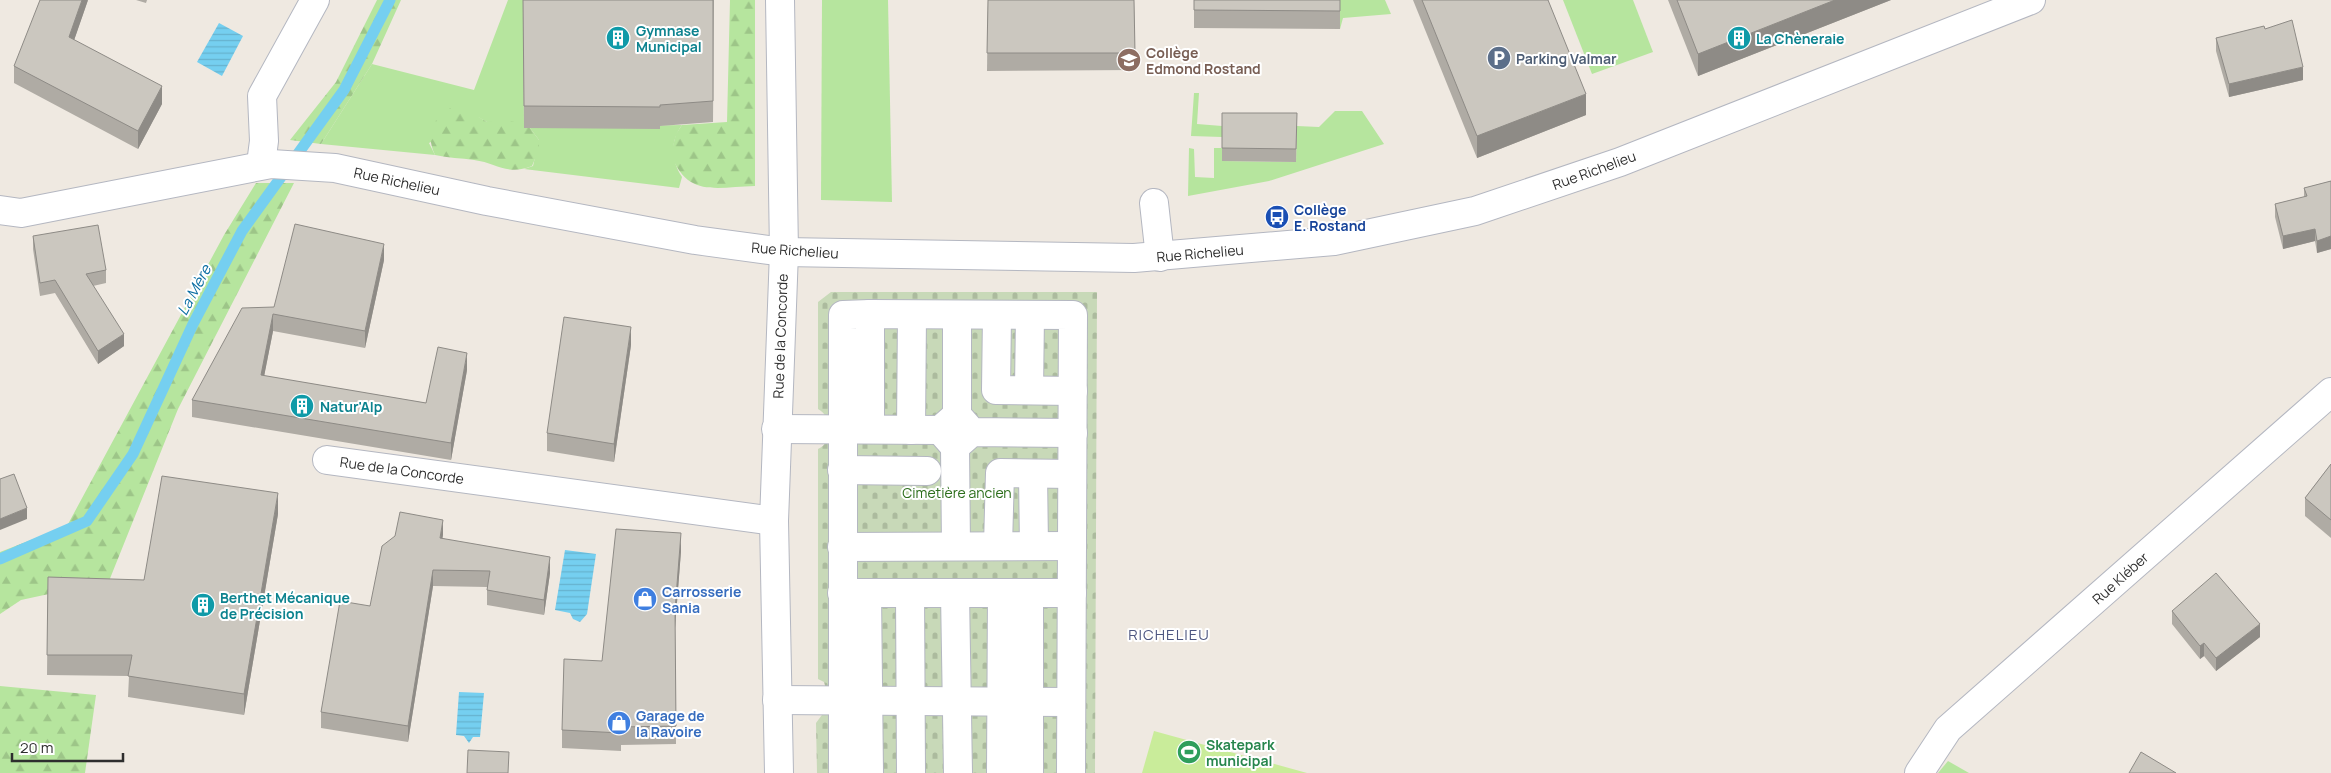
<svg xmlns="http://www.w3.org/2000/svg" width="2331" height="773" font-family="Manrope,sans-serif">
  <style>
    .grass { fill: #b6e59e }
    .forest { fill: url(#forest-firs) }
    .cemetery { fill: url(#cemetery-stones) }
    .pitch { fill: #c9ec9a }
    .water { fill: url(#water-rules) }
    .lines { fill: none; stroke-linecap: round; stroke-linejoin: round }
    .stream { stroke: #75cff0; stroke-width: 11 }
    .minor-casing { stroke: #b4b7c1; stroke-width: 30 }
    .minor { stroke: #fff; stroke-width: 28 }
    .wall { fill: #afaba4 }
    .shaded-wall { fill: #8e8b86 }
    .building { fill: #cbc7bf; stroke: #8e8b86 }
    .labels { text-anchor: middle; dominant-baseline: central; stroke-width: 4; stroke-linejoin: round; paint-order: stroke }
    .culture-label { font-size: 14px; font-weight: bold; fill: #0d838f; stroke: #fff; text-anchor: start }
    .education-label { font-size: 14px; font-weight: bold; fill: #785e54; stroke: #fff; text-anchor: start }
    .service-label { font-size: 14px; font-weight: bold; fill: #4e5e75; stroke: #fff; text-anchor: start }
    .street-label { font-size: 14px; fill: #2e2e2e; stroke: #fff }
    .transit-label { font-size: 14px; font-weight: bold; fill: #164399; stroke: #fff; text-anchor: start }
    .park-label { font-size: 14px; fill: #2c6e1b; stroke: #fff }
    .shop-label { font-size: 14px; font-weight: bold; fill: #366cbe; stroke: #fff; text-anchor: start }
    .leisure-label { font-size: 14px; font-weight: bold; fill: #27864d; stroke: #fff; text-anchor: start }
    .water-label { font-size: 15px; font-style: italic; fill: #0d6fa3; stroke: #fff }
    .neighbourhood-label { font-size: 15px; letter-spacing: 1px; fill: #4d5680; stroke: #fff }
  </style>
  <defs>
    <pattern id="forest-firs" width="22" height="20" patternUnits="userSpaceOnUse" patternTransform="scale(1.25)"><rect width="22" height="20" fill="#b6e59e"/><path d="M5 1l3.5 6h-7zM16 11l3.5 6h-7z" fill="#9dc588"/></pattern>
    <pattern id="cemetery-stones" width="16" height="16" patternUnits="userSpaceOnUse" patternTransform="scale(1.25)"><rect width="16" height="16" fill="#c8d9b8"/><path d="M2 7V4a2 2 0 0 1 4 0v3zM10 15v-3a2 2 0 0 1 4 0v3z" fill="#acbb9e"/></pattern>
    <pattern id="water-rules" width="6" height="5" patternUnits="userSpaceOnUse" patternTransform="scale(1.25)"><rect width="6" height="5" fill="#75cff0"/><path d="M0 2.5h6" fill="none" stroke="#66b2ce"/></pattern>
  </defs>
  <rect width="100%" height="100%" fill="#efe9e1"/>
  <g class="grass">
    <path d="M 508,0 L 523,0 L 524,128 L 487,122 L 478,117 L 429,143 L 435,155 L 321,144 L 372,64 L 474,90 Z"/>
    <path d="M 822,0 L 888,0 L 892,202 L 821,200 Z"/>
    <path d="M 1340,0 L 1385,0 L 1391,14 L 1343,18 L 1340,29 Z"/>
    <path d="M 1563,0 L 1633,0 L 1653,52 L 1592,74 Z"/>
    <path d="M 1194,93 L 1199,93 L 1197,124 L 1222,126 L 1222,137 L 1191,136 Z"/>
    <path d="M 1335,111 L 1362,111 L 1384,144 L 1269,181 L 1188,196 L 1189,148 L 1194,149 L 1195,177 L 1214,178 L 1214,148 L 1222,148 L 1222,161 L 1296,162 L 1297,126 L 1319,127 Z"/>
    <path d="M 682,125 C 670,141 671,160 682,177 L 679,188 L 524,169 L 533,166 L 539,140 L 530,128 Z"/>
    <path d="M 1948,761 L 1969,773 L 1938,773 Z"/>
  </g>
  <g class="forest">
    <path d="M 377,0 L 401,0 L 372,64 L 321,144 L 290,140 L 336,82 Z"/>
    <path d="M 730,0 L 755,0 L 755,186 C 716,187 687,198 671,154 L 676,134 L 682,125 L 727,122 Z"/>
    <path d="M 452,107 L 467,110 L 487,122 L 512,121 L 530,128 L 539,140 L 539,149 L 532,166 C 507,176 497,163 474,160 C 461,158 448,158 435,155 C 425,133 432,119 452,107 Z"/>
    <path d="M 256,183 L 294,183 L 178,409 L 109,581 L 21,600 L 0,614 L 0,552 L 67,526 L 224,235 Z"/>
    <path d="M 0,686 L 96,695 L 85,773 L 0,773 Z"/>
  </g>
  <path class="cemetery" d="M 831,292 L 1097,292 L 1095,773 L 817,773 L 816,723 L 827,708 L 828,696 L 824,682 L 818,679 L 818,449 C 834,442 833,417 818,409 L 818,302 Z"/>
  <path class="pitch" d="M 1154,731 L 1307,773 L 1142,773 Z"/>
  <g class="water">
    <path d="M 219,23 L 243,36 L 222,76 L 197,62 Z"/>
    <path d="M 565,550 L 596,554 L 587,614 L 580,622 L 573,619 L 570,613 L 555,610 Z"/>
    <path d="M 459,692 L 484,693 L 480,737 L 473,737 L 469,743 L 464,736 L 456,735 Z"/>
  </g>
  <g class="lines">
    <path class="stream" d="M 0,559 L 87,521 L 133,454 L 193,324 L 242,231 L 344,90 L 390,0"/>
    <g class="minor-casing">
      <g id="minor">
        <path d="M 261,164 L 264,141 L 262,96 L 315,0"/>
        <path d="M 1154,203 L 1160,257"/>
        <path d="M 0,210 L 21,213 L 271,164 L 335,168 L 487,201 L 695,240 L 784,252 L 1134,258 L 1334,241 L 1475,211 L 1620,162 L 2031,0"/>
        <path d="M 997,315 L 996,390 L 1073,391"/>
        <path d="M 1029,390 L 1030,315"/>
        <path d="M 957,415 L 957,315"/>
        <path d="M 776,429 L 940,430"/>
        <path d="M 870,429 L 870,314"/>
        <path d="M 911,430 L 912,315"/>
        <path d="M 972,432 L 957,415 L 940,430 L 955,447 L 972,432 L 1073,433"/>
        <path d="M 955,447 L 956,546"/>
        <path d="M 327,460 L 774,521"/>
        <path d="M 842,470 L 927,471"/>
        <path d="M 1033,474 L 1034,546"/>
        <path d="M 998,546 L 1000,473 L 1072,474"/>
        <path d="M 842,547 L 1072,546"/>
        <path d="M 842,593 L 1072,593"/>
        <path d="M 867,593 L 869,773"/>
        <path d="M 910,593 L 911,773"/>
        <path d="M 955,593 L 958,773"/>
        <path d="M 777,700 L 1071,702"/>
        <path d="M 779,773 L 774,521 L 784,252 L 780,0"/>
        <path d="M 843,773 L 843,315 L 870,314 L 1073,315 L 1071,773"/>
        <path d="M 1001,773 L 1002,594"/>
        <path d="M 1029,773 L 1029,593"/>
        <path d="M 1919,773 L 1948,729 L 2331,392"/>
      </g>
    </g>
    <use href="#minor" class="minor"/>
  </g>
  <g class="wall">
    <path d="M 88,0 L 74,40 L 162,104 L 138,149 L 14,83 L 14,66 Z"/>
    <path d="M 136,0 L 147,0 L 146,3 Z"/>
    <path d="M 523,0 L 714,0 L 713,122 L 660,126 L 660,129 L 524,128 Z"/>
    <path d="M 988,0 L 1134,0 L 1135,70 L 987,71 Z"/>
    <path d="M 1194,0 L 1340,0 L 1340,29 L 1194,28 Z"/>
    <path d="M 1413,0 L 1548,0 L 1586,115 L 1477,158 Z"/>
    <path d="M 1668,0 L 1891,0 L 1698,76 Z"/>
    <path d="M 2265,29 L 2303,80 L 2229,97 L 2216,51 L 2216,38 Z"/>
    <path d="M 1222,113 L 1297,126 L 1296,162 L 1222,161 Z"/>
    <path d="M 2331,181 L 2331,249 L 2317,253 L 2315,241 L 2283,249 L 2275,217 L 2275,204 L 2304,197 L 2304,188 Z"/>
    <path d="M 33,236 L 106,270 L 106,283 L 93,286 L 124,346 L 98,364 L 55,293 L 40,296 L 33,249 Z"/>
    <path d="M 384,260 L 365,348 L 273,331 L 264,376 L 426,403 L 467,370 L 451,460 L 192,417 L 192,400 L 274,307 Z"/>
    <path d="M 631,345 L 614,462 L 547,451 L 547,433 Z"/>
    <path d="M 2331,464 L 2331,538 L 2305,516 L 2305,498 Z"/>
    <path d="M 278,514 L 244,715 L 128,697 L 129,676 L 47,675 L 48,577 L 144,580 Z"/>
    <path d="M 443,535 L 442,538 L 550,573 L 544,615 L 487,605 L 487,587 L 433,586 L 408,742 L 321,728 L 321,712 L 370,606 Z"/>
    <path d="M 681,551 L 675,628 L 676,744 L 621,745 L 621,751 L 562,748 L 562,730 L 602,661 Z"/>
    <path d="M 2172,611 L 2260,637 L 2216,671 L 2204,656 L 2200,659 L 2172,624 Z"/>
  </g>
  <g class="shaded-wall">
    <path d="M 82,0 L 88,0 L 69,55 L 69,37 Z"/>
    <path d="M 1835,0 L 1891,0 L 1698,76 L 1698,54 Z"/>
    <path d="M 2303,67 L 2303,80 L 2229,97 L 2229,84 Z"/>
    <path d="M 162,86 L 162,104 L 138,149 L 138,131 Z"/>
    <path d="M 1586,94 L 1586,115 L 1477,158 L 1477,136 Z"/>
    <path d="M 2315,229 L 2315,241 L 2283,249 L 2283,236 Z"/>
    <path d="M 2331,236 L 2331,249 L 2317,253 L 2317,241 Z"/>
    <path d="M 384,244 L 384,260 L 365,348 L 365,331 Z"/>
    <path d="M 273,314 L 273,331 L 261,392 L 261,375 Z"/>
    <path d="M 631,327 L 631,345 L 614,462 L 614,444 Z"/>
    <path d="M 124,334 L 124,346 L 98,364 L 98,351 Z"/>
    <path d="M 467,353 L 467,370 L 451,460 L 451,443 Z"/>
    <path d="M 278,493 L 278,514 L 244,715 L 244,694 Z"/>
    <path d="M 27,508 L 27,519 L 0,530 L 0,519 Z"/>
    <path d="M 443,520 L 443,535 L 440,553 L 440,538 Z"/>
    <path d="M 681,533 L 681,551 L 675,628 L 675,610 Z"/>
    <path d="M 550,557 L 550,573 L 544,615 L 544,600 Z"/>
    <path d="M 433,570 L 433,586 L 408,742 L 408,726 Z"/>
    <path d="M 2260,624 L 2260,637 L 2216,671 L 2216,658 Z"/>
    <path d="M 2204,643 L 2204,656 L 2200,659 L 2200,646 Z"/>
  </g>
  <g class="building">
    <path d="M 40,0 L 82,0 L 69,37 L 162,86 L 138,131 L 14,66 Z"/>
    <path d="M 523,0 L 713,0 L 713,101 L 660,105 L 660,107 L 524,106 Z"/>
    <path d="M 988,0 L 1134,0 L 1135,53 L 987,53 Z"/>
    <path d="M 1194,0 L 1340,0 L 1340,11 L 1194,10 Z"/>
    <path d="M 1422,0 L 1548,0 L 1586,94 L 1477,136 Z"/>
    <path d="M 1677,0 L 1835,0 L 1698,54 Z"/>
    <path d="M 2292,20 L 2303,67 L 2229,84 L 2216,38 L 2264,26 L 2265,29 Z"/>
    <path d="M 1222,113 L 1297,113 L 1296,149 L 1222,148 Z"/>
    <path d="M 2331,181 L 2331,236 L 2317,241 L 2315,229 L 2283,236 L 2275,204 L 2307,196 L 2304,188 Z"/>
    <path d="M 295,224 L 384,244 L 365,331 L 273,314 L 261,375 L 426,403 L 438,347 L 467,353 L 451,443 L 192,400 L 242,308 L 274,307 Z"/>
    <path d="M 98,225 L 106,270 L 86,274 L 124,334 L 98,351 L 55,280 L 40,283 L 33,236 Z"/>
    <path d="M 564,317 L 631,327 L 614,444 L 547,433 Z"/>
    <path d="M 2331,464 L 2331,520 L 2305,498 Z"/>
    <path d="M 14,474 L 27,508 L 0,519 L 0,479 Z"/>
    <path d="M 162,476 L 278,493 L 244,694 L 128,676 L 132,655 L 47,655 L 48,577 L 144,580 Z"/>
    <path d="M 400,512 L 443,520 L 440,538 L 550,557 L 544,600 L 487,590 L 490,571 L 433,570 L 408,726 L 321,712 L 340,601 L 370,606 L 382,546 L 395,536 Z"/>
    <path d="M 616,529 L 681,533 L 675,610 L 676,726 L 621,727 L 621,733 L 562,730 L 564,659 L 602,661 Z"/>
    <path d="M 2216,573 L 2260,624 L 2216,658 L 2204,643 L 2200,646 L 2172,611 Z"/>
    <path d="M 468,750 L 509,752 L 508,773 L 467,773 Z"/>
    <path d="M 2141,752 L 2176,773 L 2129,773 Z"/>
  </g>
  <defs>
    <g id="building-disc" transform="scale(1.25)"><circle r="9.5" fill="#0f9aa8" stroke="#fff"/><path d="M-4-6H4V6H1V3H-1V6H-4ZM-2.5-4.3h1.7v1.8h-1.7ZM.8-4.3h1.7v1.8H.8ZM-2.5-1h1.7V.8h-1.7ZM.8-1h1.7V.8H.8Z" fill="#fff"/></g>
    <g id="parking-disc" transform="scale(1.25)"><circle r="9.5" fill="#5c6f8a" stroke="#fff"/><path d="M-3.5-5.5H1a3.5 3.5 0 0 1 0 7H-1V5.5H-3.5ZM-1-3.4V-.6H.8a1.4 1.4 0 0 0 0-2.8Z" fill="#fff"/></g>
    <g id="school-disc" transform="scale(1.25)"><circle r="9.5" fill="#8d6e63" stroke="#fff"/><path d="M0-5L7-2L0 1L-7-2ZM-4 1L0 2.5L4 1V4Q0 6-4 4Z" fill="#fff"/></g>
    <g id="bus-disc" transform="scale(1.25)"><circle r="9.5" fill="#1a4fb4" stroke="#fff"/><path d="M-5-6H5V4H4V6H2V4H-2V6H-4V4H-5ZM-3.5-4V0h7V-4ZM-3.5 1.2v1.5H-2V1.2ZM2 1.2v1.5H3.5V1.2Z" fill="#fff"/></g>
    <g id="shop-disc" transform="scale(1.25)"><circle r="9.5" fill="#3f7fe0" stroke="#fff"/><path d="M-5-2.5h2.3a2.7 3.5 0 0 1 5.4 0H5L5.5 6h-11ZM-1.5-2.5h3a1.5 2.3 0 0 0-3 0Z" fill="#fff"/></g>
    <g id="stadium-disc" transform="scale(1.25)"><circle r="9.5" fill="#2e9e5b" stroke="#fff"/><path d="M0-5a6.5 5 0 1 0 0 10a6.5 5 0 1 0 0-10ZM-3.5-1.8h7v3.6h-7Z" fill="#fff"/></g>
  </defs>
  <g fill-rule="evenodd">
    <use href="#building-disc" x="618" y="38"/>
    <use href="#building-disc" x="1739" y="38"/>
    <use href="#parking-disc" x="1499" y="58"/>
    <use href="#school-disc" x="1129" y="60"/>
    <use href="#bus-disc" x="1277" y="217"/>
    <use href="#building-disc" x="302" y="406"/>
    <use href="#shop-disc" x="645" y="599"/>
    <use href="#building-disc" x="203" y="605"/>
    <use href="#shop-disc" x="619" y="723"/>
    <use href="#stadium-disc" x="1189" y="752"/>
  </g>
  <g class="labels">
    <g class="culture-label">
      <text x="636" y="30">Gymnase<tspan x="636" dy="16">Municipal</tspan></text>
      <text x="1756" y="38">La Chèneraie</text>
      <text x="320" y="406">Natur'Alp</text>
      <text x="220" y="597">Berthet Mécanique<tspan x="220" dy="16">de Précision</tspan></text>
    </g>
    <g class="education-label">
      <text x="1146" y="52">Collège<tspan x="1146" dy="16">Edmond Rostand</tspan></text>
    </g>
    <g class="service-label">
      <text x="1516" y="58">Parking Valmar</text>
    </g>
    <g class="street-label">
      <text transform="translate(1594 170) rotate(-20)">Rue Richelieu</text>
      <text transform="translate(397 181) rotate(12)">Rue Richelieu</text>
      <text transform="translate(795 250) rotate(4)">Rue Richelieu</text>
      <text transform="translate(1200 253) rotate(-5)">Rue Richelieu</text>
      <text transform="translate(780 336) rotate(-88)">Rue de la Concorde</text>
      <text transform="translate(402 470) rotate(8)">Rue de la Concorde</text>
      <text transform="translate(2120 578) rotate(-42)">Rue Kléber</text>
    </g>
    <g class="transit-label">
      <text x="1294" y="209">Collège<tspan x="1294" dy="16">E. Rostand</tspan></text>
    </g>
    <g class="park-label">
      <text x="957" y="492">Cimetière ancien</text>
    </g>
    <g class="shop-label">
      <text x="662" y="591">Carrosserie<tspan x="662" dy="16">Sania</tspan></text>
      <text x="636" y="715">Garage de<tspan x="636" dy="16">la Ravoire</tspan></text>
    </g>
    <g class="leisure-label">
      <text x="1206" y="744">Skatepark<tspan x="1206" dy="16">municipal</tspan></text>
    </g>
    <g class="water-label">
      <text transform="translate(194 290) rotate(-62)">La Mère</text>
    </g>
    <g class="neighbourhood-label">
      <text x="1169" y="634">RICHELIEU</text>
    </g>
  </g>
  <path d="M12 753v8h111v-8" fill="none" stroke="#2e2e2e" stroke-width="2.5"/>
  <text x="20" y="753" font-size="15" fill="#2e2e2e" stroke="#ffffff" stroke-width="4" paint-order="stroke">20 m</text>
</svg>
